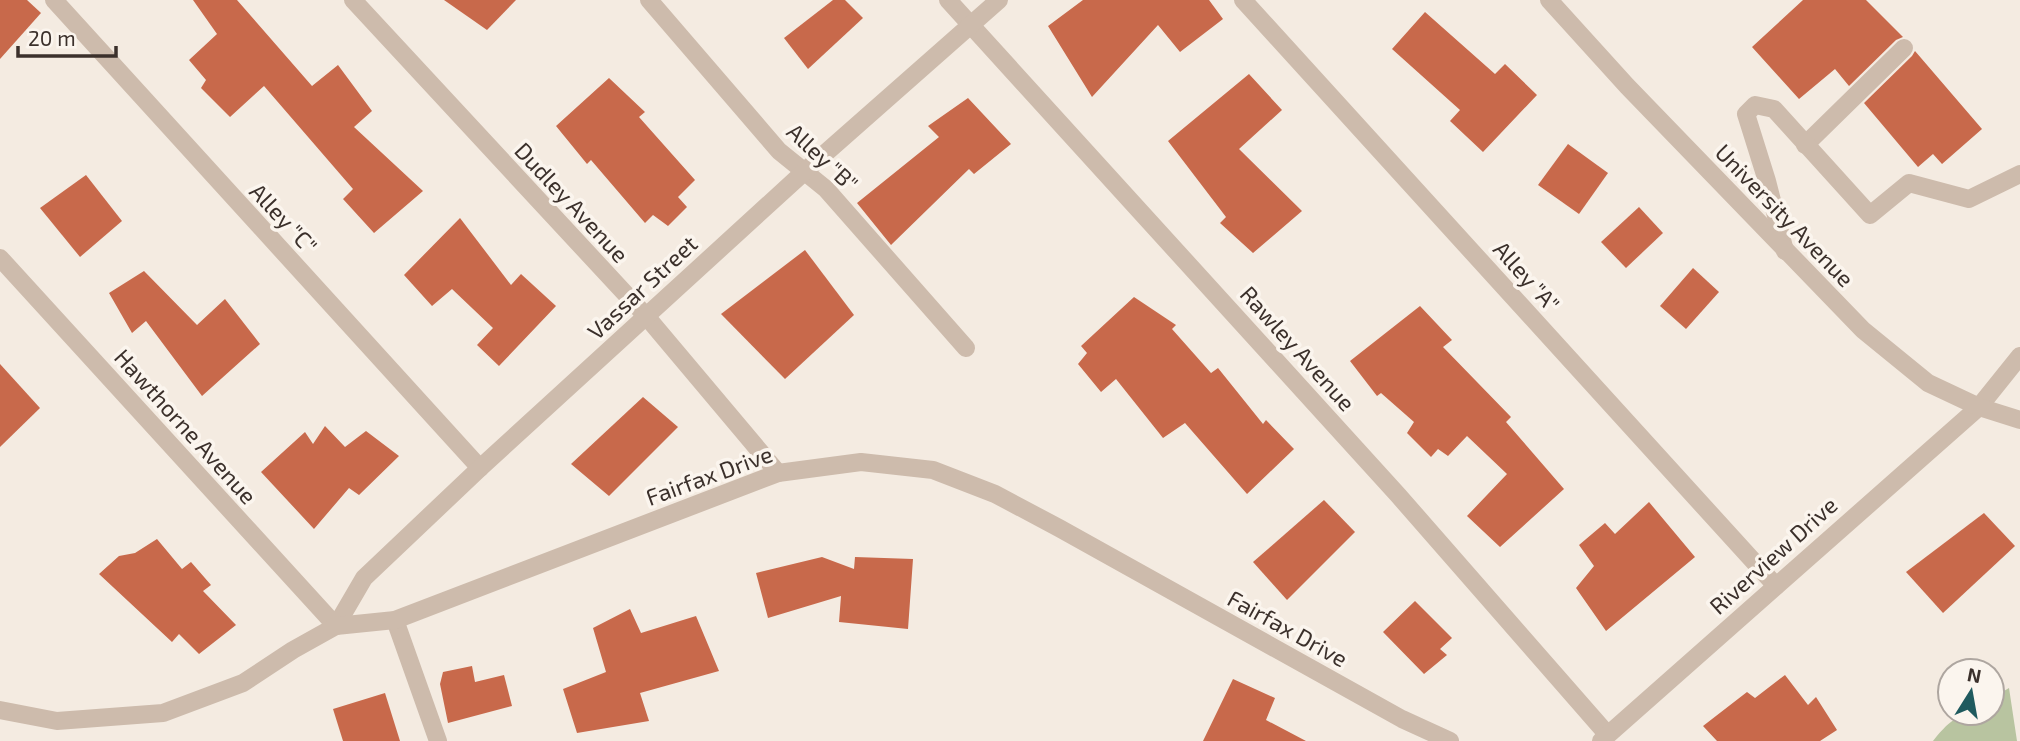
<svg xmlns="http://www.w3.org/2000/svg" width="2020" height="741" font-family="'Exo 2',sans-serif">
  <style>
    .green { fill: #b8c4a0 }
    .building { fill: #c8694b }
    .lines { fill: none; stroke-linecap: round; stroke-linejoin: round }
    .service { stroke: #cdbbac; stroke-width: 18 }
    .minor { stroke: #cdbbac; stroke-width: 18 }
    .tertiary { stroke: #cdbbac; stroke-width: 18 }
    .labels { text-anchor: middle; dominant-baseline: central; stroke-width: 7; stroke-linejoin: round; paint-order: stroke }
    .street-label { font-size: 23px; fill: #3b302b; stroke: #fbf5ee }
  </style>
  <rect width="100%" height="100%" fill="#f4ebe1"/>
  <path class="green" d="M 2009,688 L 2017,741 L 1933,741 C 1953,716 1960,713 1992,713 L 1992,698 Z"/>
  <g class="building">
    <path d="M 0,0 L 27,0 L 41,13 L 0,59 Z"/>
    <path d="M 193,0 L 237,0 L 312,86 L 338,65 L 372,111 L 354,127 L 423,191 L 374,233 L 343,199 L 353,189 L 264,86 L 230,117 L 201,88 L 206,80 L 189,60 L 217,34 Z"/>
    <path d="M 444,0 L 516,0 L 487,30 Z"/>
    <path d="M 833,0 L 845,0 L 863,18 L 808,69 L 784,38 Z"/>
    <path d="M 1083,0 L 1209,0 L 1223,19 L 1180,52 L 1158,25 L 1092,97 L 1048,26 Z"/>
    <path d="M 1803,0 L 1866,0 L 1903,37 L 1896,40 L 1849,86 L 1835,69 L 1799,99 L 1752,47 Z"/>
    <path d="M 1425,12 L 1495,74 L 1505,64 L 1537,95 L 1483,152 L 1450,121 L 1460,110 L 1392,49 Z"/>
    <path d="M 1915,51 L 1982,129 L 1942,164 L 1933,154 L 1918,167 L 1864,103 L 1912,56 Z"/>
    <path d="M 1249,74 L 1282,110 L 1239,149 L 1302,211 L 1253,253 L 1220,223 L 1226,217 L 1168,141 Z"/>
    <path d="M 609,78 L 645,112 L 639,117 L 695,180 L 678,197 L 687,207 L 668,226 L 653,215 L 645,223 L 591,160 L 587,164 L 556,126 Z"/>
    <path d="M 968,98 L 1011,144 L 974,174 L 969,169 L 891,245 L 857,203 L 939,137 L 928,126 Z"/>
    <path d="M 1568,144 L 1608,173 L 1579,214 L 1538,185 Z"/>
    <path d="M 86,175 L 122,221 L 80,257 L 40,208 Z"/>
    <path d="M 1639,207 L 1663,233 L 1626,268 L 1601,242 Z"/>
    <path d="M 460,218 L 511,285 L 521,274 L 556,306 L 499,366 L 477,345 L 493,328 L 452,289 L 432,306 L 404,275 Z"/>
    <path d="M 805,250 L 854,315 L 785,379 L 721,314 Z"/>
    <path d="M 1693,268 L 1719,292 L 1686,329 L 1660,306 Z"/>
    <path d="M 144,271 L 197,325 L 225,299 L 260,344 L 202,396 L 146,321 L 132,333 L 109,293 Z"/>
    <path d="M 1134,297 L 1176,325 L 1172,329 L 1211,373 L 1218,368 L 1263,424 L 1266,420 L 1294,449 L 1247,494 L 1185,423 L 1163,438 L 1116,379 L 1101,392 L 1078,364 L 1087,353 L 1081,346 Z"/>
    <path d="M 1420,306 L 1452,340 L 1443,347 L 1511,417 L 1506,422 L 1564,489 L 1500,547 L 1467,516 L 1507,474 L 1467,436 L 1448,456 L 1438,449 L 1431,457 L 1407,433 L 1414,422 L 1381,393 L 1377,396 L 1350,361 Z"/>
    <path d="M 0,364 L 40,408 L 0,447 Z"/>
    <path d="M 643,397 L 678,427 L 609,496 L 571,464 Z"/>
    <path d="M 325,426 L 345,447 L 366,431 L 399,456 L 359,495 L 349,488 L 314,529 L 261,472 L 305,432 L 313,444 Z"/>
    <path d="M 1324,500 L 1355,532 L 1287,600 L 1253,562 Z"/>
    <path d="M 1649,502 L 1695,557 L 1606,631 L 1576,588 L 1594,566 L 1579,545 L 1605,523 L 1615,534 Z"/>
    <path d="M 1984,513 L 2015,546 L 1943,613 L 1906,572 Z"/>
    <path d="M 157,539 L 182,569 L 191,562 L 211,585 L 203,591 L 236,625 L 199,654 L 179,634 L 172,642 L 99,574 L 119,556 L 135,553 Z"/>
    <path d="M 822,557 L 854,569 L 855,557 L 913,559 L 908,629 L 839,622 L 841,596 L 768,618 L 756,573 Z"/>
    <path d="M 1415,601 L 1452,638 L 1440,649 L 1447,655 L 1424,674 L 1383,632 Z"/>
    <path d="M 630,609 L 641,633 L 696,616 L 719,671 L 640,693 L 649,721 L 577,733 L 563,689 L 606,672 L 593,628 Z"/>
    <path d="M 472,666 L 475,682 L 504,675 L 512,706 L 448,723 L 440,684 L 443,672 Z"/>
    <path d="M 1785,675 L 1808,705 L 1816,697 L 1837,730 L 1820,741 L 1717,741 L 1703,726 L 1747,692 L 1755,698 Z"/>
    <path d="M 1233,679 L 1275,698 L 1266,720 L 1306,741 L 1203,741 Z"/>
    <path d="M 385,693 L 400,741 L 343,741 L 333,709 Z"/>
  </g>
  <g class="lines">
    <g class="service">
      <path d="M 54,0 L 480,468"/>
      <path d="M 649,0 L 779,151 L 826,189 L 966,348"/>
      <path d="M 1243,0 L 1776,586"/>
      <path d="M 1805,145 L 1904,48"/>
      <path d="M 1785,251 L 1767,181 L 1746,114 L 1755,105 L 1774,109 L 1870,215 L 1909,183 L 1969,199 L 2020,174"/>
      <path d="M 395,620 L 438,741"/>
    </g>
    <g class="minor">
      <path d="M 353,0 L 646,316 L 778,473"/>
      <path d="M 948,0 L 1398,495 L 1607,734"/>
      <path d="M 0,258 L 336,626 L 364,578 L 480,468 L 804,172 L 999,0"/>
      <path d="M 0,710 L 57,721 L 163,713 L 243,683 L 293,650 L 336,626 L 395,620 L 778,473 L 861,462 L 933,470 L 995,494 L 1059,528 L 1402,719 L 1450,741"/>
      <path d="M 1601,741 L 1979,407 L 2020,356"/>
    </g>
    <path class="tertiary" d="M 1549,0 L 1627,86 L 1863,330 L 1928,383 L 1979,407 L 2020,420"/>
  </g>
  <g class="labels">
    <g class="street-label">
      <text transform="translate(823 157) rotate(43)">Alley "B"</text>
      <text transform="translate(572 202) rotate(47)">Dudley Avenue</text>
      <text transform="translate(1785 215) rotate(46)">University Avenue</text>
      <text transform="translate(284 218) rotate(47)">Alley "C"</text>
      <text transform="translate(1527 276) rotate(48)">Alley "A"</text>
      <text transform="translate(642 287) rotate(-43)">Vassar Street</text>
      <text transform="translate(1298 348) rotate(48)">Rawley Avenue</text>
      <text transform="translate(186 426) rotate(48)">Hawthorne Avenue</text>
      <text transform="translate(709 475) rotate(-20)">Fairfax Drive</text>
      <text transform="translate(1773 555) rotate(-42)">Riverview Drive</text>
      <text transform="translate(1288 628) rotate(29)">Fairfax Drive</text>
    </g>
  </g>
  <g transform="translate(1971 692) rotate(11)"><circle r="33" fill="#fbf5ee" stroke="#aea6a0" stroke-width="2"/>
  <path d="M0-5L12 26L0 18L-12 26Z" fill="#1f5a5e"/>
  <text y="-10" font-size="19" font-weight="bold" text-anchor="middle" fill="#3b302b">N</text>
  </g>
  <path d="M18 46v10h98v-10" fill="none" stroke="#3b302b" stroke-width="3.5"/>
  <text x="28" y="46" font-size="21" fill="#3b302b" stroke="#fbf5ee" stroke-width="5" paint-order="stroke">20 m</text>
</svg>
